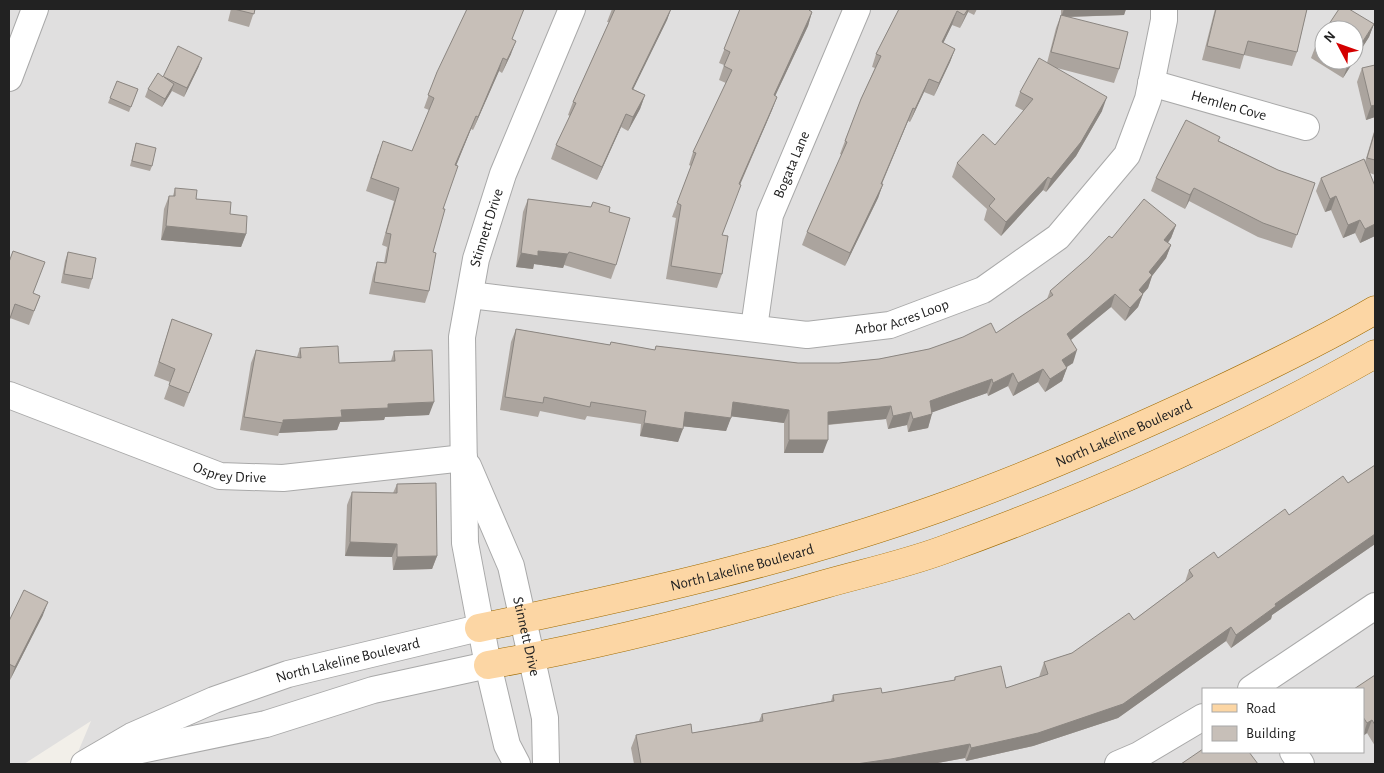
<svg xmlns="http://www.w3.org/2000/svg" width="1384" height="773" font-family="'Alegreya Sans',sans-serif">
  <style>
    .residential { fill: #e0dfdf; fill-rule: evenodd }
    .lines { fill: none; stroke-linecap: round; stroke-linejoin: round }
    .minor-casing { stroke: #a9a9a9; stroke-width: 28 }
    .major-casing { stroke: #a06b00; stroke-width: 29 }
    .minor { stroke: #fff; stroke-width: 26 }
    .major { stroke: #fcd6a4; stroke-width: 28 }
    .wall { fill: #aba49e }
    .shaded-wall { fill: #8b8681 }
    .building { fill: #c7bfb8; stroke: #8b8681 }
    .labels { text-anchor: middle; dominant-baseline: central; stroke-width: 4; stroke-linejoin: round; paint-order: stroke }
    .street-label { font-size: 15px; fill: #222; stroke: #fff }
  </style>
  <rect width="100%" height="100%" fill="#f2efe9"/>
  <path class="residential" d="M 9,9 L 1375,9 L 1375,764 L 73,764 L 91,721 L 24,764 L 9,764 ZM 1324,30 L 1354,30 L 1354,60 L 1324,60 ZM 1203,689 L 1363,689 L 1363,752 L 1203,752 Z"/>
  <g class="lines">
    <g class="minor-casing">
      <g id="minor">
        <path d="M 9,78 L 35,9"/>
        <path id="s1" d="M 1151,83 L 1306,127"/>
        <path id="s2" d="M 470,295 L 807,335 L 890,325 L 983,290 L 1058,237 L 1127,155 L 1148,99 L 1164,20 L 1164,9"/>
        <path id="s3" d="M 754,328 L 770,215 L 857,9"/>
        <path id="s4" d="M 9,395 L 220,476 L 283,478 L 464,458"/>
        <path id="s5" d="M 468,466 L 511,566 L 545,718 L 546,764"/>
        <path d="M 1251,689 L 1375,606"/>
        <path d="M 1293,752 L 1301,764"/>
        <path d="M 117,755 L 266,724 L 373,690 L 488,665"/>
        <path id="s6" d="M 84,764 L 132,736 L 214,700 L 288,674 L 479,628"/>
        <path id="s7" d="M 517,764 L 507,745 L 488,665 L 465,543 L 462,337 L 476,259 L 503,174 L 572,9"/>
        <path d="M 1118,764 L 1139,755 L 1203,717"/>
      </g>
    </g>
    <g class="major-casing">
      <g id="major">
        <path id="s8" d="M 479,628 C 634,596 790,561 939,508 C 1032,475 1123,435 1213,393 C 1268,367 1322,341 1375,310"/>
        <path d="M 488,665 C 602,645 714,616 825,584 C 864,573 905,564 943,550 C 1092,496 1238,432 1375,354"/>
      </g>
    </g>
    <use href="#minor" class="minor"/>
    <use href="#major" class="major"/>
  </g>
  <g class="wall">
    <path d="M 231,9 L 255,9 L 249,27 L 228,21 Z"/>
    <path d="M 612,9 L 671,9 L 667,20 L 633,89 L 645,95 L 640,109 L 628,131 L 621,127 L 597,180 L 551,159 L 556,145 L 570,116 L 568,115 L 573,102 L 609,22 L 607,22 Z"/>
    <path d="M 740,9 L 811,9 L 810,11 L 812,12 L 808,26 L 775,96 L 777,97 L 772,110 L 740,185 L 722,235 L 722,274 L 717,288 L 666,279 L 676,218 L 672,217 L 691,166 L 689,165 L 693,152 L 726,83 L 719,80 L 724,65 L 719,63 Z"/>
    <path d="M 899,9 L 977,9 L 974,15 L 968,12 L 960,28 L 952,25 L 943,43 L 955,49 L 950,62 L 934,96 L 924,92 L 910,122 L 908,121 L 882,184 L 883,184 L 878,198 L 845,266 L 802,245 L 807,232 L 842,155 L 840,154 L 861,99 L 875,68 L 872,67 L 876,54 Z"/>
    <path d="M 1061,9 L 1126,9 L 1124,15 L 1069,17 L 1119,69 L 1114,83 L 1057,68 L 1102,111 L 1076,156 L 1046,192 L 1043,190 L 1001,236 L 984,220 L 987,209 L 952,177 L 957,163 L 995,145 L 1024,111 L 1015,106 L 1020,92 L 1047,63 L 1056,28 L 1061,15 Z"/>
    <path d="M 1215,9 L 1307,9 L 1297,52 L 1292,66 L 1244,55 L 1240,69 L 1202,60 Z"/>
    <path d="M 1374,24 L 1369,37 L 1343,78 L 1311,58 L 1316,45 L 1324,32 L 1324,60 L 1354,60 Z"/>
    <path d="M 512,40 L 511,54 L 502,73 L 499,71 L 473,130 L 471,129 L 456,166 L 443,209 L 433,252 L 429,291 L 425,303 L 369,294 L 373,275 L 377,262 L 384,263 L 387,247 L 382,245 L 394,201 L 366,191 L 378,154 L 412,151 L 429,110 L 424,108 L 437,72 Z"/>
    <path d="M 199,66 L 184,97 L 172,91 L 162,107 L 145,97 L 148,89 L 163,77 Z"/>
    <path d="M 1362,68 L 1375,117 L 1366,120 L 1357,82 Z"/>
    <path d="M 117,81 L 138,89 L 129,112 L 108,103 Z"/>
    <path d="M 1375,128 L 1375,175 L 1370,173 L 1375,236 L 1360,243 L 1355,233 L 1343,238 L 1331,210 L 1325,212 L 1316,191 L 1321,178 L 1365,162 Z"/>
    <path d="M 1219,141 L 1278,170 L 1315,183 L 1292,248 L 1258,237 L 1189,201 L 1185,209 L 1151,191 L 1156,178 Z"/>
    <path d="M 136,143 L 152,166 L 150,171 L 130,166 Z"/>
    <path d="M 175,188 L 196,199 L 230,214 L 246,234 L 241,247 L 161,240 L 164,209 L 169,196 L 173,196 Z"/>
    <path d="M 528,199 L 609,212 L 616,265 L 611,279 L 564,265 L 563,268 L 534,264 L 533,269 L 516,267 L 523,212 Z"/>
    <path d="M 1176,225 L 1171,238 L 1168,243 L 1171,245 L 1166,258 L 1152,276 L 1148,288 L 1143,294 L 1138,307 L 1125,321 L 1111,307 L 1071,340 L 1073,363 L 1067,367 L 1062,381 L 1045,392 L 1038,382 L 1013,396 L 1008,386 L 988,396 L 987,393 L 932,412 L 928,428 L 908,432 L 907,425 L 888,429 L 886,419 L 828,425 L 823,453 L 784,453 L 784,423 L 731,416 L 726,431 L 683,426 L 678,442 L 640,436 L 641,424 L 587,416 L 585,420 L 540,411 L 538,417 L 500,410 L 511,342 L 516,329 L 610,345 L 611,342 L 655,350 L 656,346 L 798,363 L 839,363 L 879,359 L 929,349 L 996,333 L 1047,299 L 1050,291 L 1112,238 Z"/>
    <path d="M 68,252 L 92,279 L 89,289 L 61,283 L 65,261 Z"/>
    <path d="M 9,262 L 33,293 L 40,296 L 29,325 L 10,318 Z"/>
    <path d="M 172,319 L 212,334 L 184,407 L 164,399 L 170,382 L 154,376 Z"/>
    <path d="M 300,348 L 339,363 L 391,361 L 394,351 L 429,415 L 385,417 L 384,420 L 340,422 L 337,430 L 279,433 L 278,436 L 240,430 L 251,363 L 256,350 L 297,357 Z"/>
    <path d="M 1375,465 L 1375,544 L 1272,615 L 1271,619 L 1231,648 L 1226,641 L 1118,718 L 1033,746 L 966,761 L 965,758 L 932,764 L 634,764 L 631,748 L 636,735 L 692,733 L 759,721 L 762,714 L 831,701 L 833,695 L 882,693 L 954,680 L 955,677 L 1006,688 L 1039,677 L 1044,662 L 1072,653 L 1134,620 L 1185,582 L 1189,570 L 1218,558 L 1289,515 L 1348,483 Z"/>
    <path d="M 397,484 L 437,556 L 432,569 L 393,570 L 392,557 L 345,556 L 347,505 L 352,492 L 393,493 Z"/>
    <path d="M 43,615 L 10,680 L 9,680 L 9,621 Z"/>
    <path d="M 1375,675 L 1375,746 L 1367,733 L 1363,736 L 1363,689 Z"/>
  </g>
  <g class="shaded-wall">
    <path d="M 671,9 L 667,20 L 627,102 L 632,89 Z"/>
    <path d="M 968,9 L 969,9 L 968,12 L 960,28 Z"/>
    <path d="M 1064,9 L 1126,9 L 1124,15 L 1061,17 Z"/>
    <path d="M 957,11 L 952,25 L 937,56 L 942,42 Z"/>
    <path d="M 812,12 L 808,26 L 769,109 L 774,95 Z"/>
    <path d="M 1374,24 L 1369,37 L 1343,78 L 1348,65 L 1351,60 L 1354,60 L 1354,55 Z"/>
    <path d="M 516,41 L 511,54 L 502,73 L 507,60 Z"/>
    <path d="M 955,49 L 950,62 L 934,96 L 939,83 Z"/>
    <path d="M 202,58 L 199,66 L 184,97 L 187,88 Z"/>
    <path d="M 503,58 L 499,71 L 473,130 L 478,117 Z"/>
    <path d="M 929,79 L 924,92 L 910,122 L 915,109 Z"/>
    <path d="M 174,84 L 171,92 L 162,107 L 165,99 Z"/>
    <path d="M 645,95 L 640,109 L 628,131 L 633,117 Z"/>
    <path d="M 777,97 L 772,110 L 734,198 L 739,184 Z"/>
    <path d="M 1107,97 L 1102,111 L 1076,156 L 1046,192 L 1051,179 Z"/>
    <path d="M 1375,105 L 1375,117 L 1366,120 L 1371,106 Z"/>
    <path d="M 913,108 L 908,121 L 876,197 L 881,184 Z"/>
    <path d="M 626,114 L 621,127 L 597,180 L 602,167 Z"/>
    <path d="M 476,116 L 471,129 L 451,178 L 455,165 Z"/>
    <path d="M 1048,177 L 1043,190 L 1001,236 L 1006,222 Z"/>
    <path d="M 883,184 L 878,198 L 845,266 L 850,253 Z"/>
    <path d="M 1194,188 L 1189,201 L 1185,209 L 1190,195 Z"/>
    <path d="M 1336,196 L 1331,210 L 1325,212 L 1330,199 Z"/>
    <path d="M 1360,220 L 1355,233 L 1343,238 L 1348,225 Z"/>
    <path d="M 1375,224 L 1375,236 L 1360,243 L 1365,229 Z"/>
    <path d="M 1176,225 L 1171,238 L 1160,253 L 1164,240 Z"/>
    <path d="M 166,226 L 246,234 L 241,247 L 161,240 Z"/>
    <path d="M 1171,245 L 1166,258 L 1152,276 L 1148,288 L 1140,297 L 1143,294 L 1138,307 L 1125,321 L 1130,308 L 1149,272 Z"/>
    <path d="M 538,251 L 568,254 L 563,268 L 534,264 L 533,269 L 516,267 L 521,253 Z"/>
    <path d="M 1115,294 L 1111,307 L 1062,347 L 1067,334 Z"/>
    <path d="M 1077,350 L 1073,363 L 1057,373 L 1062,360 Z"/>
    <path d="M 1067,368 L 1062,381 L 1045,392 L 1050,379 Z"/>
    <path d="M 1043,369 L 1038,382 L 1013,396 L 1018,383 Z"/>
    <path d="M 1013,373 L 1008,386 L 988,396 L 993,383 Z"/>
    <path d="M 992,379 L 987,393 L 925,415 L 930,401 Z"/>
    <path d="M 434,402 L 429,415 L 385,417 L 384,420 L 340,422 L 337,430 L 279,433 L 283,420 L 341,410 L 388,404 Z"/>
    <path d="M 733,402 L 789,410 L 784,423 L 728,416 Z"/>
    <path d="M 891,406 L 886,419 L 823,425 L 828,412 Z"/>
    <path d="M 685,412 L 731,418 L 726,431 L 680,426 Z"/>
    <path d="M 911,412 L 907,425 L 888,429 L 893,416 Z"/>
    <path d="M 932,414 L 928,428 L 908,432 L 913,419 Z"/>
    <path d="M 644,423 L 683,429 L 678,442 L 640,436 Z"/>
    <path d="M 789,440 L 828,440 L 823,453 L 784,453 Z"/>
    <path d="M 1375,534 L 1375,544 L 1272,615 L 1271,619 L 1231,648 L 1236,635 L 1275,604 Z"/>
    <path d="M 350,542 L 397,544 L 392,557 L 345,556 Z"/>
    <path d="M 437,556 L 432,569 L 393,570 L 397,557 Z"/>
    <path d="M 48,602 L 43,615 L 10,680 L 15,667 Z"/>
    <path d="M 1231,627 L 1226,641 L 1118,718 L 1033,746 L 966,761 L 971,748 Z"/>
    <path d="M 1372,720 L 1367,733 L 1363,736 L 1367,723 Z"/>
    <path d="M 970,744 L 965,758 L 932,764 L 856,764 Z"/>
  </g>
  <g class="building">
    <path d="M 234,9 L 255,9 L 254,14 Z"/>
    <path d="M 467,9 L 524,9 L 512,39 L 516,41 L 507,60 L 503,58 L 478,117 L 476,116 L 455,165 L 458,166 L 443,209 L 445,209 L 433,252 L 436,253 L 429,291 L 374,282 L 377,262 L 386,263 L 391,234 L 386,233 L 399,188 L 371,178 L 383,141 L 412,151 L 434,98 L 428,95 L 437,72 Z"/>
    <path d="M 614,9 L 671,9 L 632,89 L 645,95 L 633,117 L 626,114 L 602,167 L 556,145 L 576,103 L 573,102 L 615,9 Z"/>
    <path d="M 740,9 L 810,9 L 809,10 L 812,12 L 774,95 L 777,97 L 739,184 L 741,185 L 722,235 L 728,236 L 722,274 L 671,266 L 681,205 L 677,203 L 696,153 L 693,152 L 732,70 L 724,66 L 730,52 L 724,49 Z"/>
    <path d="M 899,9 L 968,9 L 964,15 L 957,11 L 942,42 L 955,49 L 939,83 L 929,79 L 915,109 L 913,108 L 881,184 L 883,184 L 850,253 L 807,232 L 847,142 L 845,141 L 861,99 L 881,56 L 876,54 Z"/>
    <path d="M 1216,9 L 1307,9 L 1297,52 L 1248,41 L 1244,55 L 1207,46 Z"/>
    <path d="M 1339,9 L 1349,9 L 1374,24 L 1354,55 L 1354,30 L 1325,30 Z"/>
    <path d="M 1061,15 L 1128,32 L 1119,69 L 1051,52 Z"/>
    <path d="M 1324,32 L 1324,50 L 1316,45 Z"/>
    <path d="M 178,46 L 202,58 L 187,88 L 164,77 L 174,84 L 165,99 L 148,89 L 158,73 L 163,77 Z"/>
    <path d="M 1039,58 L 1107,97 L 1081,142 L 1051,179 L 1048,177 L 1006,222 L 989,206 L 995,199 L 957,163 L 983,134 L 995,145 L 1033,99 L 1020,92 Z"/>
    <path d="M 1340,60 L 1351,60 L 1348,65 Z"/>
    <path d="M 1375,65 L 1375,105 L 1371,106 L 1362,68 Z"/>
    <path d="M 117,81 L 138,89 L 131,107 L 110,98 Z"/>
    <path d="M 1186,120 L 1220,137 L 1218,141 L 1278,170 L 1315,183 L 1297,235 L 1263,223 L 1194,188 L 1190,195 L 1156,178 Z"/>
    <path d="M 1375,131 L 1375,160 L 1367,158 Z"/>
    <path d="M 136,143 L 156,148 L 152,166 L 132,161 Z"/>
    <path d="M 1364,159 L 1375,186 L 1375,224 L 1365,229 L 1360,220 L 1348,225 L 1336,196 L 1330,199 L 1321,178 Z"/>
    <path d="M 175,188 L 197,190 L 196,199 L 231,202 L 230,214 L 247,216 L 246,234 L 166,226 L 169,196 L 175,196 Z"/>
    <path d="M 528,199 L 591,207 L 593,202 L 610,207 L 609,212 L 630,218 L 616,265 L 569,252 L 568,254 L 538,251 L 538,256 L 521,253 Z"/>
    <path d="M 1144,199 L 1176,225 L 1164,240 L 1171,245 L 1149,272 L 1152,275 L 1139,290 L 1143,294 L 1130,308 L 1115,294 L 1067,334 L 1077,350 L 1062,360 L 1067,368 L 1050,379 L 1043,369 L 1018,383 L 1013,373 L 993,383 L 992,379 L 930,401 L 932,414 L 913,419 L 911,412 L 893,416 L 891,406 L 828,412 L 828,440 L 789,440 L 789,410 L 733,402 L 731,418 L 685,412 L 683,429 L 644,423 L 646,411 L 591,402 L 590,407 L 544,397 L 543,403 L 505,397 L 516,329 L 610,345 L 611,342 L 655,350 L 656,346 L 798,363 L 839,363 L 879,359 L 929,349 L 963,337 L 991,323 L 996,333 L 1053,295 L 1050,291 L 1088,258 L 1109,236 L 1112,238 Z"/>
    <path d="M 13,251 L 45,262 L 33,293 L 40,296 L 34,311 L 15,304 L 9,321 L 9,262 Z"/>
    <path d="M 68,252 L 96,258 L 92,279 L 64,274 Z"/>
    <path d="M 172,319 L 212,334 L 189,393 L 169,385 L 175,369 L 159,362 Z"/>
    <path d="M 338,346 L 339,363 L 395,361 L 394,351 L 432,350 L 434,402 L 388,404 L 388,408 L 341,410 L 342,417 L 283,420 L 283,423 L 244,417 L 256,350 L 301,358 L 300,348 Z"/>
    <path d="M 1375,465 L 1375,534 L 1275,604 L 1276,606 L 1236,635 L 1231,627 L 1123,704 L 1038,733 L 971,748 L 970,744 L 891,759 L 856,764 L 641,764 L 636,735 L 691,724 L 692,733 L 763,721 L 762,714 L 834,701 L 833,695 L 881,688 L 882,693 L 955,680 L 955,677 L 1001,666 L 1006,688 L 1048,674 L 1044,662 L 1072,653 L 1129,613 L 1134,620 L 1193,576 L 1189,570 L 1214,552 L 1218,558 L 1285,509 L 1289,515 L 1343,476 L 1348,483 Z"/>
    <path d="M 436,483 L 437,556 L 397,557 L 397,544 L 350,542 L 352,492 L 397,493 L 397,484 Z"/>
    <path d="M 24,590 L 48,602 L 15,667 L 9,664 L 9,621 Z"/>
    <path d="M 1375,675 L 1375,725 L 1372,720 L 1367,723 L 1363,717 L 1363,689 L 1354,689 Z"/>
    <path d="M 1203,749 L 1203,752 L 1249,752 L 1258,764 L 1181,764 Z"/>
  </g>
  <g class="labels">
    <g class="street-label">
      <text stroke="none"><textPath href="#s1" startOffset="81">Hemlen Cove</textPath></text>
      <text stroke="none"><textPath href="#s3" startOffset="169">Bogata Lane</textPath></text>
      <text stroke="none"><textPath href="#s7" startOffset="546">Stinnett Drive</textPath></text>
      <text stroke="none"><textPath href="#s2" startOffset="436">Arbor Acres Loop</textPath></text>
      <text stroke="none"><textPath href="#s8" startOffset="675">North Lakeline Boulevard</textPath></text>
      <text stroke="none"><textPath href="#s4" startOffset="235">Osprey Drive</textPath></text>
      <text stroke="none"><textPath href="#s8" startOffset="270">North Lakeline Boulevard</textPath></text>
      <text stroke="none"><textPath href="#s5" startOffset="181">Stinnett Drive</textPath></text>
      <text stroke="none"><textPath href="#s6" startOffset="285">North Lakeline Boulevard</textPath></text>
    </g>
  </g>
  <rect width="1384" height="773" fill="none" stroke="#222222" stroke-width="20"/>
  <rect x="1202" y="688" width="162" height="65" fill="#ffffff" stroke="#a7a7a7"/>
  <rect x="1212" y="704" width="25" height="8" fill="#fcd6a4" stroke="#a7a7a7"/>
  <text x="1246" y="713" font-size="15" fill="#222222">Road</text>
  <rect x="1212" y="726" width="25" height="15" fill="#c7bfb8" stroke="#a7a7a7"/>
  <text x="1246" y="738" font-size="15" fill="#222222">Building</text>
  <g transform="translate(1339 45) rotate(311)"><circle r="24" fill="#ffffff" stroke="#a7a7a7"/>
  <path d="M0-4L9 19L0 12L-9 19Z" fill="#d40000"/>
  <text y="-8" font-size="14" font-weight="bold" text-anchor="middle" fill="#222222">N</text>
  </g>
</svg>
